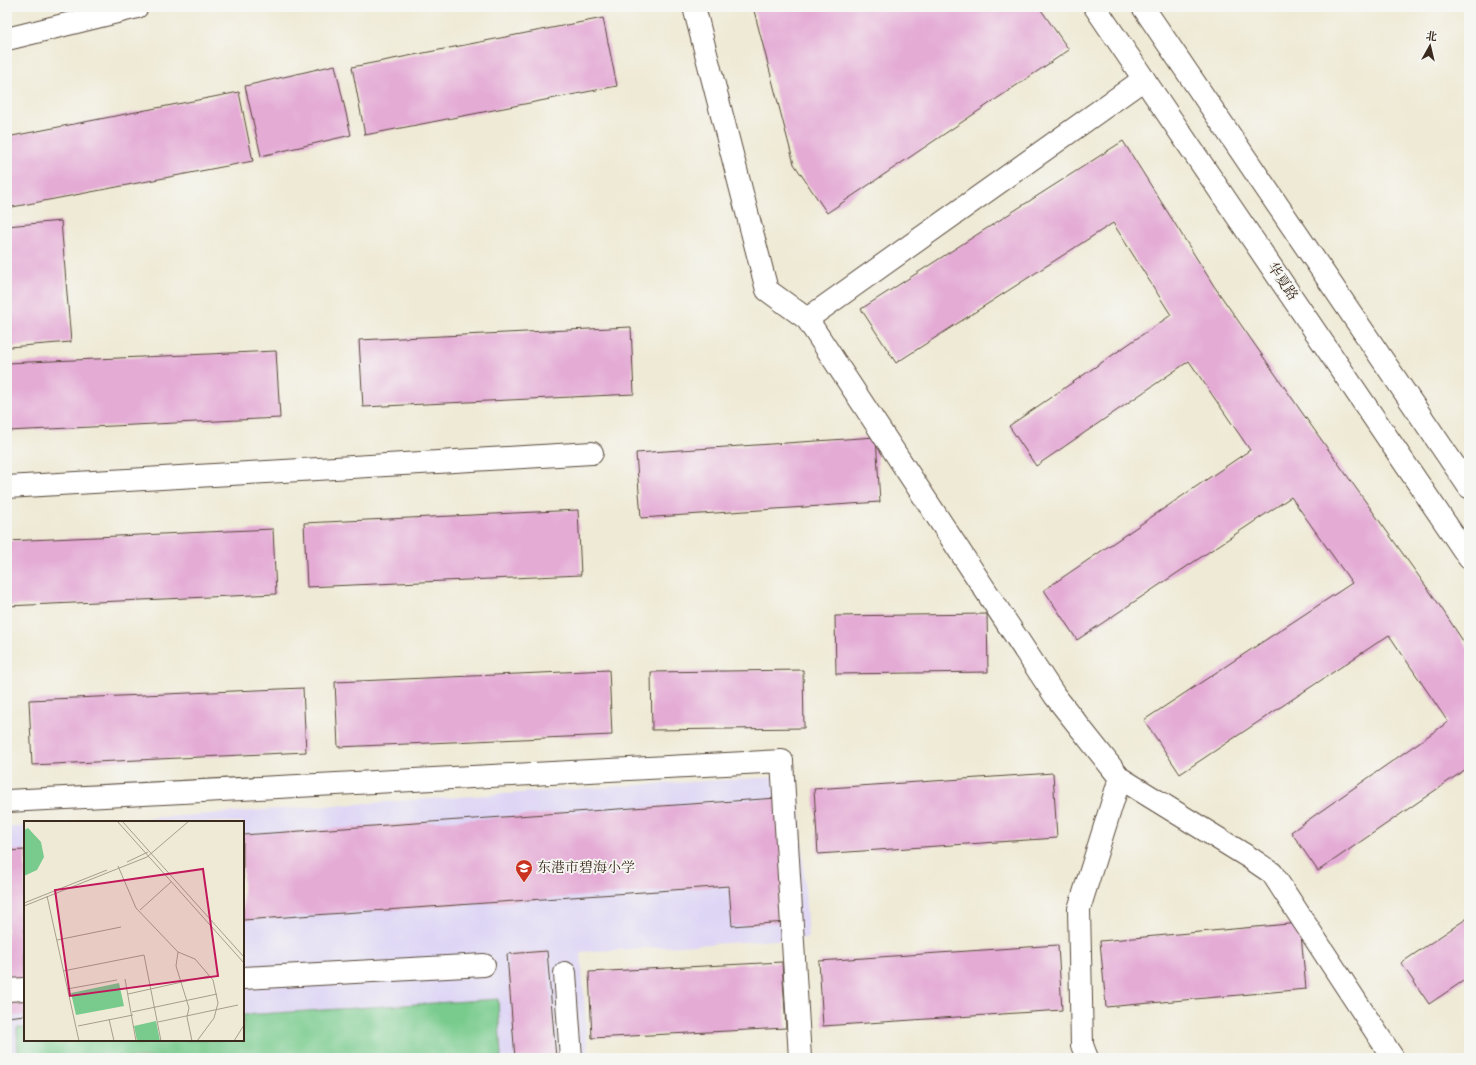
<svg xmlns="http://www.w3.org/2000/svg" width="1476" height="1065" font-family="Vollkorn,'Noto Serif SC',serif">
  <style>
    .built { fill: #ded5f5 }
    .green { fill: #78cb8d; stroke: #5a7a56 }
    .building { fill: #e4abd5 }
    .lines { fill: none; stroke-linecap: round; stroke-linejoin: round }
    .minor-casing { stroke: #564739; stroke-width: 24 }
    .minor { stroke: #fff; stroke-width: 22 }
    .labels { text-anchor: middle; dominant-baseline: central; stroke-width: 3.5; stroke-linejoin: round; paint-order: stroke }
    .street-label { font-size: 14px; fill: #3b2a1e; stroke: #f6f6f2 }
    .poi-label { font-size: 14px; fill: #3b2a1e; stroke: #f6f6f2; text-anchor: start }
    .inset-road { fill: none; stroke: #a79d8c; stroke-width: 1 }
    .view { fill: #c2185b; fill-opacity: 0.15; stroke: #c2185b; stroke-width: 2 }
    .inset-edge { fill: none; stroke: #3b2a1e; stroke-width: 2 }
  </style>
  <rect width="100%" height="100%" fill="#f6f6f2"/>
  <filter id="ink" filterUnits="userSpaceOnUse"><feTurbulence type="fractalNoise" baseFrequency=".025" numOctaves="2"/><feDisplacementMap in="SourceGraphic" scale="8" xChannelSelector="R" yChannelSelector="G"/><feConvolveMatrix kernelMatrix="1 2 1 2 8 2 1 2 1" color-interpolation-filters="sRGB"/></filter>
  <filter id="wash" filterUnits="userSpaceOnUse"><feTurbulence type="fractalNoise" baseFrequency=".012" numOctaves="4" result="noise"/><feDisplacementMap in="SourceGraphic" scale="16" xChannelSelector="R" yChannelSelector="G"/><feGaussianBlur stdDeviation="0.9" result="paint"/><feColorMatrix in="noise" values="0 0 0 0 0 0 0 0 0 0 0 0 0 0 0 0 0 1.4 0 .05"/><feComposite in="paint" operator="in"/></filter>
  <g filter="url(#wash)">
    <rect width="100%" height="100%" fill="#efead5"/>
    <path class="built" d="M 798,776 L 808,938 L 581,952 L 588,1058 L 7,1058 L 7,828 L 25,826 L 25,1040 L 243,1040 L 243,822 L 89,822 L 636,785 Z"/>
    <path class="green" d="M 498,999 L 501,1058 L 18,1058 L 17,1028 L 25,1028 L 25,1040 L 243,1040 L 243,1015 Z"/>
    <g id="blocks">
      <g class="building">
        <path d="M 753,7 L 1039,7 L 1069,50 L 827,213 L 794,164 Z"/>
        <path d="M 603,18 L 617,86 L 365,135 L 352,67 Z"/>
        <path d="M 335,65 L 351,135 L 261,156 L 245,86 Z"/>
        <path d="M 239,92 L 253,161 L 7,208 L 7,137 Z"/>
        <path d="M 1123,141 L 1214,286 L 1303,414 L 1438,603 L 1469,650 L 1469,767 L 1318,871 L 1291,832 L 1448,722 L 1389,635 L 1180,774 L 1144,720 L 1352,583 L 1291,497 L 1077,640 L 1044,590 L 1250,450 L 1189,361 L 1036,466 L 1009,426 L 1171,315 L 1113,223 L 896,363 L 861,309 Z"/>
        <path d="M 61,221 L 71,342 L 9,347 L 7,326 L 7,226 Z"/>
        <path d="M 631,327 L 634,394 L 363,407 L 359,340 Z"/>
        <path d="M 276,351 L 280,418 L 8,431 L 7,363 Z"/>
        <path d="M 876,437 L 880,502 L 641,518 L 636,453 Z"/>
        <path d="M 578,510 L 581,575 L 307,587 L 304,523 Z"/>
        <path d="M 273,529 L 276,594 L 7,606 L 7,541 Z"/>
        <path d="M 987,614 L 988,672 L 836,674 L 835,616 Z"/>
        <path d="M 609,670 L 612,735 L 338,747 L 335,682 Z"/>
        <path d="M 803,670 L 804,728 L 652,730 L 651,672 Z"/>
        <path d="M 303,688 L 306,752 L 32,765 L 29,700 Z"/>
        <path d="M 1053,773 L 1057,838 L 818,854 L 814,789 Z"/>
        <path d="M 777,798 L 786,922 L 732,926 L 729,886 L 243,920 L 243,835 Z"/>
        <path d="M 25,850 L 25,1015 L 7,1017 L 7,851 Z"/>
        <path d="M 1469,917 L 1469,977 L 1429,1004 L 1401,963 Z"/>
        <path d="M 1300,923 L 1306,989 L 1106,1007 L 1100,941 Z"/>
        <path d="M 1058,945 L 1062,1010 L 823,1026 L 819,961 Z"/>
        <path d="M 547,951 L 556,1058 L 515,1058 L 507,954 Z"/>
        <path d="M 782,962 L 786,1028 L 592,1038 L 589,972 Z"/>
      </g>
    </g>
  </g>
  <g filter="url(#ink)">
    <use href="#blocks" fill-opacity="0" stroke="#564739" stroke-width="1"/>
    <g class="lines">
      <g class="minor-casing">
        <g id="minor">
          <path d="M 694,7 L 767,290 L 807,319 L 1055,696 L 1120,778 L 1250,858 L 1272,873 L 1393,1058"/>
          <path d="M 1095,7 L 1469,558"/>
          <path d="M 1143,7 L 1469,487"/>
          <path d="M 7,39 L 137,7"/>
          <path d="M 807,319 L 1144,79"/>
          <path d="M 7,487 L 592,453"/>
          <path d="M 7,801 L 782,761 L 800,1058"/>
          <path d="M 565,973 L 571,1058"/>
          <path d="M 243,978 L 484,965"/>
          <path d="M 7,990 L 25,989"/>
          <path d="M 1087,1058 L 1082,1045 L 1079,909 L 1120,778"/>
        </g>
      </g>
      <use href="#minor" class="minor"/>
    </g>
  </g>
  <defs>
    <g id="school-pin" transform="scale(0.9)"><path d="M0 17L-7.5 6A9.5 9.5 0 1 1 7.5 6Z" fill="#c8321e" stroke="#f6f6f2"/><path d="M0-5L7-2L0 1L-7-2ZM-4 1L0 2.5L4 1V4Q0 6-4 4Z" fill="#fff"/></g>
  </defs>
  <g fill-rule="evenodd">
    <use href="#school-pin" x="524" y="868"/>
  </g>
  <g class="labels">
    <g class="street-label">
      <text transform="translate(1282 282) rotate(56)">华夏路</text>
    </g>
    <g class="poi-label">
      <text x="537" y="868">东港市碧海小学</text>
    </g>
  </g>
  <g transform="translate(24 821)">
    <rect width="220" height="220" fill="#efead5"/>
    <path d="M 4,7 L 17,21 L 20,36 L 13,49 L 0,55 L 0,9 ZM 95,162 L 100,185 L 52,194 L 47,172 ZM 132,200 L 136,220 L 113,220 L 110,205 Z" fill="#78cb8d"/>
    <path class="inset-road" d="M 93,0 L 220,142M 98,0 L 220,136M 103,41 L 124,31M 94,45 L 112,87 L 154,131 L 171,138 L 189,159 L 194,182 L 190,197 L 173,220M 23,75 L 55,220M 0,82 L 83,49M 0,85 L 123,36 L 165,0M 116,89 L 147,61M 33,119 L 97,106M 154,131 L 152,145 L 165,187 L 163,196 L 168,220M 39,150 L 120,134 L 137,220M 101,158 L 112,220M 43,168 L 93,159M 104,173 L 185,155M 108,191 L 193,173M 85,198 L 90,220M 134,201 L 214,184M 54,205 L 109,194M 210,220 L 220,204"/>
    <path class="view" d="M 179,48 L 194,155 L 46,175 L 31,69 Z"/>
    <rect width="220" height="220" class="inset-edge"/>
  </g>
  <rect width="1476" height="1065" fill="none" stroke="#f6f6f2" stroke-width="24"/>
  <g transform="translate(1430 46) rotate(8)" stroke="#f6f6f2" stroke-width="3" paint-order="stroke">
  <path d="M0-3L7 15L0 10L-7 15Z" fill="#3b2a1e"/>
  <text y="-6" font-size="11" font-weight="bold" text-anchor="middle" fill="#3b2a1e">北</text>
  </g>
</svg>
